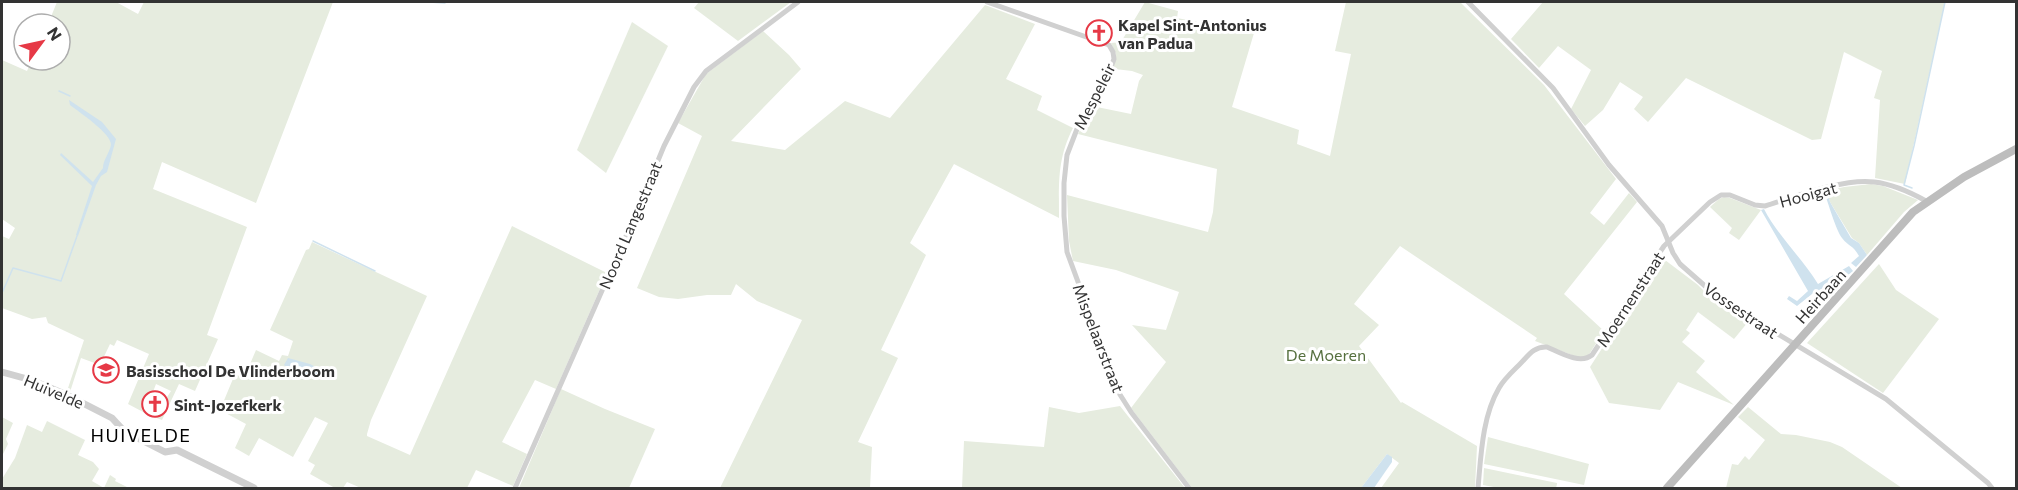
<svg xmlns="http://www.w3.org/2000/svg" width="2018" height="490" font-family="Commissioner,sans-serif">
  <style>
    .green { fill: #e6ecdf }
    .water { fill: #cfe2ee }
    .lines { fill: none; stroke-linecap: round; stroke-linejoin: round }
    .stream { stroke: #cfe2ee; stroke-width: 1.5 }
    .minor { stroke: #d0d0d0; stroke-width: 5 }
    .tertiary { stroke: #d0d0d0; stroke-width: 7 }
    .secondary { stroke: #bdbdbd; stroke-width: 8 }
    .labels { text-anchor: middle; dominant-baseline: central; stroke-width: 6; stroke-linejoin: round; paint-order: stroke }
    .poi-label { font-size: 16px; font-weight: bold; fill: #333; stroke: #fff; text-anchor: start }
    .street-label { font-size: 16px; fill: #333; stroke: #fff }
    .park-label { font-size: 16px; fill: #56703f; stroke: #fff }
    .neighbourhood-label { font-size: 18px; letter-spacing: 1.5px; fill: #000; stroke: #fff }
  </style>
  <rect width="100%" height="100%" fill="#fff"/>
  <g class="green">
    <path d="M 57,2 L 116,2 L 138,14 L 144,2 L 211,2 L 215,3 L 216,2 L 333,2 L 256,203 L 162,162 L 153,189 L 247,227 L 207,335 L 218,339 L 195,391 L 179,384 L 162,420 L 154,417 L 171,391 L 156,384 L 145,413 L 128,404 L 149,354 L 117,340 L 114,346 L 110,344 L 100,365 L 81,358 L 70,392 L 67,391 L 84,340 L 48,323 L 46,317 L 32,319 L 2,308 L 2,236 L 9,239 L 15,228 L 2,219 L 2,60 L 27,71 L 32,60 L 60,60 L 60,24 L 48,24 Z"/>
    <path d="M 699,2 L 791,2 L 738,41 L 694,8 Z"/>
    <path d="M 1145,2 L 1178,11 L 1177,18 L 1254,33 L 1232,107 L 1299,130 L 1297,144 L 1330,156 L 1351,54 L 1335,51 L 1346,2 L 1460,2 L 1544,85 L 1616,179 L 1590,213 L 1604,225 L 1629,193 L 1637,202 L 1564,294 L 1604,331 L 1588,356 L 1580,358 L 1535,341 L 1537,338 L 1400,246 L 1354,304 L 1379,325 L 1359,346 L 1401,403 L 1402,402 L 1477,446 L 1475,488 L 1381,488 L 1399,463 L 1387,454 L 1361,488 L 1192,488 L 1131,408 L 1166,362 L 1132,325 L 1166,330 L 1179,292 L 1116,270 L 1073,261 L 1069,241 L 1067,195 L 1208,232 L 1213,212 L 1217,169 L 1078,134 L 1092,106 L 1131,114 L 1139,81 L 1143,75 L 1132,71 L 1115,69 L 1113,67 L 1116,54 L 1111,43 L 1121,42 Z"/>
    <path d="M 1543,2 L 1945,2 L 1905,184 L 1875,178 L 1880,100 L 1874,98 L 1882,71 L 1844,52 L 1821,139 L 1812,140 L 1686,78 L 1648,122 L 1634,109 L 1643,97 L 1620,82 L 1603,110 L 1585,126 L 1571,109 L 1591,70 L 1558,46 L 1539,68 L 1511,39 Z"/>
    <path d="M 985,5 L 1035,24 L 1006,79 L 1042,96 L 1037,110 L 1073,128 C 1057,159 1059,184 1059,218 L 954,164 L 910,243 L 926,255 L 881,350 L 898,358 L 858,442 L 872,447 L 870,488 L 720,488 L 802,320 L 757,301 L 736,284 L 731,295 L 707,295 L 678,299 L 659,297 L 637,288 L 702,136 L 678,123 L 706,74 L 763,31 L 789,55 L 801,69 L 731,141 L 785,150 L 845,101 L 890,118 Z"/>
    <path d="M 632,22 L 668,46 L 606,173 L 577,150 Z"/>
    <path d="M 1871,184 L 1883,186 L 1918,200 L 1904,212 L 1867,255 L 1859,243 L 1852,238 L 1830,202 L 1827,191 L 1844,187 Z"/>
    <path d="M 1724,197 L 1730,198 L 1761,210 L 1739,240 L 1729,233 L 1732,228 L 1710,207 L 1719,199 Z"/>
    <path d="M 512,226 L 607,273 L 556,389 L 535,380 L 502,442 L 527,454 L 513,486 L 476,470 L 467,488 L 361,488 L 347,482 L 343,488 L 335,488 L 310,474 L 315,465 L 308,461 L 328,423 L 315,417 L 293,457 L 259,438 L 249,456 L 235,448 L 246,424 L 220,410 L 235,374 L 244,378 L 256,350 L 279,361 L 282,355 L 288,356 L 293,341 L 270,330 L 306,250 L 309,249 L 312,242 L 427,296 L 371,420 L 367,434 L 367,436 L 410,455 Z"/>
    <path d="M 1661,257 L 1698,285 L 1712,299 L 1748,322 L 1734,339 L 1698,312 L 1686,330 L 1690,333 L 1682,342 L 1705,361 L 1696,372 L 1734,405 L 1678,382 L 1660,410 L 1609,403 L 1590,367 Z"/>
    <path d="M 1879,264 L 1896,290 L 1939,319 L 1883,393 L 1807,343 Z"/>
    <path d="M 561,389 L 605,409 L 655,429 L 629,488 L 519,488 Z"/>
    <path d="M 1120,406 L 1185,488 L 962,488 L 964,441 L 1044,447 L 1049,407 L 1079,413 Z"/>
    <path d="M 1748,407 L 1781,434 L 1796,435 L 1830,442 L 1842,447 L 1902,488 L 1726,488 L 1732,464 L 1738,465 L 1745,456 L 1749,460 L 1765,440 L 1738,417 Z"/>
    <path d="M 2,417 L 13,423 L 6,439 L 8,444 L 2,456 Z"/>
    <path d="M 47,421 L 85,440 L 78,455 L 93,462 L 99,469 L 92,481 L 104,488 L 110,475 L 116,479 L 115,481 L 129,488 L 2,488 L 3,485 L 2,479 L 15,458 L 27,425 L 42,432 Z"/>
    <path d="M 1488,437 L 1589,464 L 1584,485 L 1484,464 Z"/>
    <path d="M 1484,468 L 1557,483 L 1557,484 L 1556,488 L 1499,488 L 1483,485 Z"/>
  </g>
  <g class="water">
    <path d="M 69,100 L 102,122 L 116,139 L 107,172 L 101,176 L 96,185 L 78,236 L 76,235 L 92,186 L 60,155 L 61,153 L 93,182 L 103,168 C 103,160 109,154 111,145 C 112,134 79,112 70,105 Z"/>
    <path d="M 1824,191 L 1827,191 L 1830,202 L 1851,238 L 1859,243 L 1867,255 L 1856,267 L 1851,263 L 1859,256 C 1853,245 1849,247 1842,238 C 1836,230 1828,203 1824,191 Z"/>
    <path d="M 1764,209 C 1778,236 1802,258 1818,284 L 1849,266 L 1853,271 L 1832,288 L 1821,294 L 1812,294 L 1797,306 L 1787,299 L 1789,296 L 1797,301 L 1808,291 L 1761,210 Z"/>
    <path d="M 288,358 L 310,364 L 331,376 C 316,377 296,375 284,365 Z"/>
    <path d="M 1387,454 L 1392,457 L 1392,462 L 1374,488 L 1361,488 Z"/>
  </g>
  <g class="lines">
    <g class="stream">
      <path d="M 429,2 L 445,3"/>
      <path d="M 59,91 L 70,96"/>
      <path d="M 1912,188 L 1904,185 L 1914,146 L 1945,2"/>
      <path d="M 313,241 L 375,271"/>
      <path d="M 2,293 L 13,268 L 61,281 L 77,236"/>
    </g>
    <g class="minor">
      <path d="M 987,2 L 1109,45 L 1113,52 L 1114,59 L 1111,67 L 1077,129 L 1067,155 L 1064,183 L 1064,216 L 1067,252 L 1119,393 L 1131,412 L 1189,488"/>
      <path d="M 1468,2 L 1553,88 L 1609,165 L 1662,226 L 1673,253 L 1680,264 L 1721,300 L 1886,399 L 1988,483 L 1992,488"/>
      <path d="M 515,488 L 638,209 L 664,146 L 694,87 L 706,71 L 798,2"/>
      <path d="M 1478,488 C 1481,456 1482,417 1499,388 C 1504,379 1513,371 1520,364 C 1528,356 1534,346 1547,347 C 1559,352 1580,365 1592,355 L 1664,246 L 1710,202 L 1721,195 L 1730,195 L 1755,205 L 1765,206 C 1794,197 1844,178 1874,182 C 1892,184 1910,192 1926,201"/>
    </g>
    <path class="tertiary" d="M 2,372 L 31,380 L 67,395 L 112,418 L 124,431 L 165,452 L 177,450 L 254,488"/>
    <path class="secondary" d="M 1667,488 L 1913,212 L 1964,177 L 2016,149"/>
  </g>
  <defs>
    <g id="church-ring" transform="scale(1.35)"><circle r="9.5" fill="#fff" stroke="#e63946" stroke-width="1.5"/><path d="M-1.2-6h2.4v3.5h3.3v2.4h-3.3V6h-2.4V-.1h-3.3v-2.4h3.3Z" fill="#e63946"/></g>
    <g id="school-ring" transform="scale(1.35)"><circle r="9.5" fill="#fff" stroke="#e63946" stroke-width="1.5"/><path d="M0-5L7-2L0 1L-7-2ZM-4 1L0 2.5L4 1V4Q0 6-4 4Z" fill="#e63946"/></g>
  </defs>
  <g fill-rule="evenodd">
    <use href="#church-ring" x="1099" y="33"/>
    <use href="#school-ring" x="106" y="370"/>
    <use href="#church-ring" x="155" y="404"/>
  </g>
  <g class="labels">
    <g class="poi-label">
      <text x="1118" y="24">Kapel Sint-Antonius<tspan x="1118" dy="18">van Padua</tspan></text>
      <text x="126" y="370">Basisschool De Vlinderboom</text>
      <text x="174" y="404">Sint-Jozefkerk</text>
    </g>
    <g class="street-label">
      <text transform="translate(1094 96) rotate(-63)">Mespeleir</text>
      <text transform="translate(1808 194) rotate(-15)">Hooigat</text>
      <text transform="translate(630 225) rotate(-67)">Noord Langestraat</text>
      <text transform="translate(1820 296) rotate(-48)">Heirbaan</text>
      <text transform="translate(1630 299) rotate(-57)">Moernenstraat</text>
      <text transform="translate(1741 310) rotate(34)">Vossestraat</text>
      <text transform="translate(1099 338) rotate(69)">Mispelaarstraat</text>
      <text transform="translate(54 391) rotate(23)">Huivelde</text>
    </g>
    <g class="park-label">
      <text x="1326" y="354">De Moeren</text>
    </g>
    <g class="neighbourhood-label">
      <text x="141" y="435">HUIVELDE</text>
    </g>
  </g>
  <rect width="2018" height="490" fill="none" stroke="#333333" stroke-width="6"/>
  <g transform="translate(42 42) rotate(57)"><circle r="28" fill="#ffffff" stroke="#adadad" stroke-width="1.5"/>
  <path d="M0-4.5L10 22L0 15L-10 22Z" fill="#e63946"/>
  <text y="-9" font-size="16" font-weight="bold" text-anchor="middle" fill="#333333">N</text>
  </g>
</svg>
